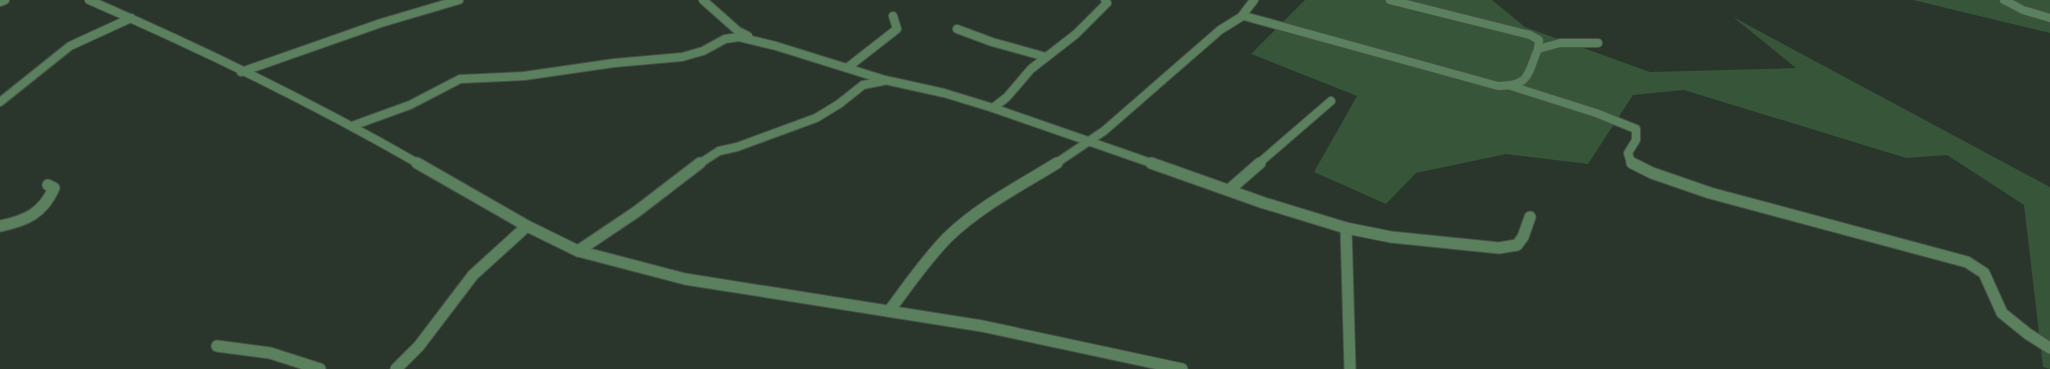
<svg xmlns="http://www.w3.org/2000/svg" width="2050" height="369" font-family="Arial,sans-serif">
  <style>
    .green { fill: #365539 }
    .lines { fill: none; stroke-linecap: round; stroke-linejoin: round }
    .minor-far1-casing { stroke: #485349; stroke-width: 10 }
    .minor-casing { stroke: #485349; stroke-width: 13 }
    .minor-far1 { stroke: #5b805e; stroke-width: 8 }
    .minor { stroke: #5b805e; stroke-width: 11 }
  </style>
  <rect width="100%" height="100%" fill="#2a362b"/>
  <g class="green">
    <path d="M 1305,0 L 1492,0 L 1525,27 L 1650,72 L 1796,68 L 1733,17 L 2050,187 L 2050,369 L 2043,367 L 2024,205 L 1947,155 L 1906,158 L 1684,90 L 1633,95 L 1588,164 L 1506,154 L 1416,173 L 1386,204 L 1314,172 L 1357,96 L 1251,54 Z"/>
    <path d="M 1913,0 L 2050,0 L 2050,33 Z"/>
  </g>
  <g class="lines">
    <g class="minor-far1-casing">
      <g id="minor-far1">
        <path d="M 89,0 C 202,49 313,103 419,164"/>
        <path d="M 703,0 L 738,31 L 748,36"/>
        <path d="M 1390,0 L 1530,35 L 1539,40 L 1538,49"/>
        <path d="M 2004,0 L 2023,10 L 2050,18"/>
        <path d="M 0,2 L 5,0"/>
        <path d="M 1244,16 L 1498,86 C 1530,86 1527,75 1538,49 L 1560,43 L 1598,43"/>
        <path d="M 957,29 L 992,42 L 1046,57"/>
        <path d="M 847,68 L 897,29 L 893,16"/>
        <path d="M 241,72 L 381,23 L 459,0"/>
        <path d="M 1511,86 L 1596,113 L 1636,129 L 1636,140 L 1628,153 L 1631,163 L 1634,164"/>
        <path d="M 0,102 L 70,46 L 131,18"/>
        <path d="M 993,108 L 1154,164"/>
        <path d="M 352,126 L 410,105 L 460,79 L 524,76 L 614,63 L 682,57 L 703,51 L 725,39 L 739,37 L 776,46 L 885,80 L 944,93 L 993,108 L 1007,97 L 1031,69 L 1076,34 L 1107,3 L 1105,0"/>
        <path d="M 699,164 L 719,151 L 737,147 L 816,118 L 839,104 L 863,85 L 883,81"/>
        <path d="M 1055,164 L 1104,131 L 1220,30 L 1241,17 L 1254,0"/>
        <path d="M 1258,164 L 1331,101"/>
      </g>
    </g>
    <g class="minor-casing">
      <g id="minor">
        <path d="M 417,163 L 527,226 L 578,251 L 685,279 L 982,326 L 1182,369"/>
        <path d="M 1151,163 L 1264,203 L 1346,228 L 1391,237 L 1499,248 L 1517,245 L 1523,237 L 1530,217"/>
        <path d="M 1632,163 L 1652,173 L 1710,193 L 1967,262 L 1984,273 L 2002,313 L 2028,334 L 2050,348"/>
        <path d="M 1229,190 L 1260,163"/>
        <path d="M 0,226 C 26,221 43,213 54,188 L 48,185"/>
        <path d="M 1346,228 L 1350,369"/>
        <path d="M 578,251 L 636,212 L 700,163"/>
        <path d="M 889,311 C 908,286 926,259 948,237 C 980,206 1020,186 1057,163"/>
        <path d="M 217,346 L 270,353 L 320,369"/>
        <path d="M 396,369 L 419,346 L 473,275 L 527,226"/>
      </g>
    </g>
    <use href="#minor-far1" class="minor-far1"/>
    <use href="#minor" class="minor"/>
  </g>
</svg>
